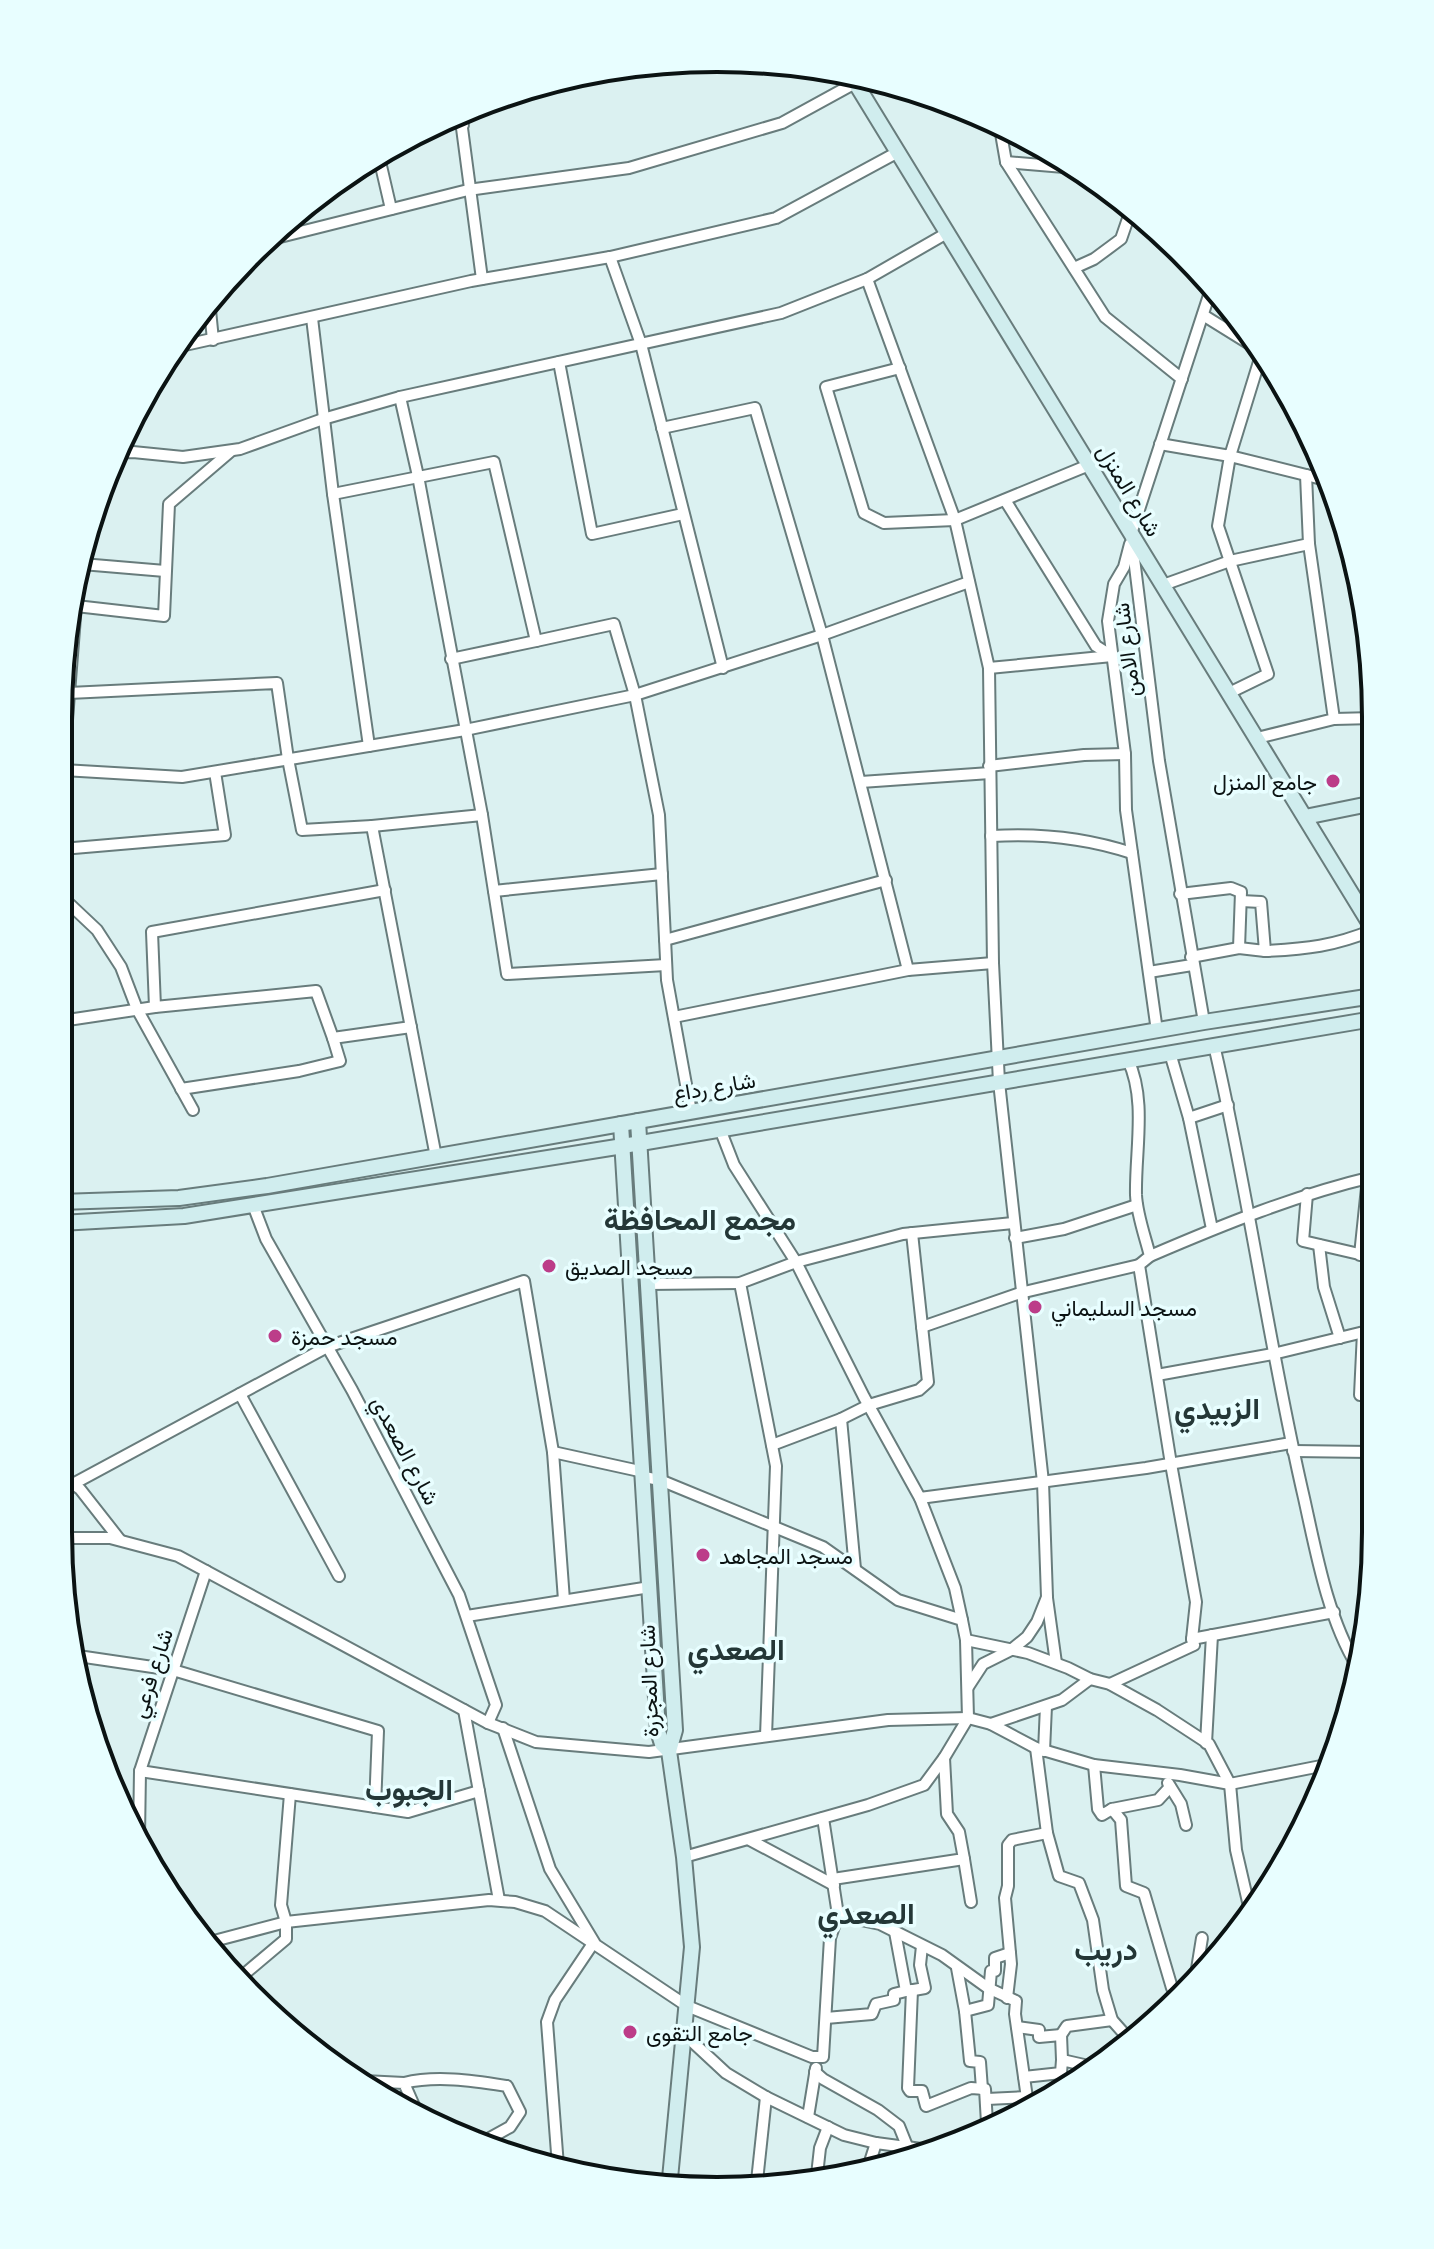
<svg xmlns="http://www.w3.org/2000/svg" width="1434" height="2249" font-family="'IBM Plex Sans',Vazirmatn,sans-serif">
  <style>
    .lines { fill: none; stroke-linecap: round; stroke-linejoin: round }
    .street-casing { stroke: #687c7c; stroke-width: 14 }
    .secondary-casing { stroke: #687c7c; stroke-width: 18 }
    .street { stroke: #fff; stroke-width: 10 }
    .secondary { stroke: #d0edee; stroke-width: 14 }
    .poi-dot { fill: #bc3d89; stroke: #e8feff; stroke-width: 3 }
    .labels { text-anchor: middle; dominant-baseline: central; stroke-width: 7; stroke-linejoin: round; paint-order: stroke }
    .street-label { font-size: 22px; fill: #0b1313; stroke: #e8feff }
    .poi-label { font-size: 22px; fill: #0b1313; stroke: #e8feff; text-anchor: start }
    .district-label { font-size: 30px; font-weight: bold; fill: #243737; stroke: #e8feff }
    .rim { fill: none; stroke: #0b1313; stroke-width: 4 }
  </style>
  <rect width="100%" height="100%" fill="#dbf1f1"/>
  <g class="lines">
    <g class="street-casing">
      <g id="street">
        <path d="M 460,113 L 482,279"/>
        <path d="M 446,120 L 463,125"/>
        <path d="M 999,122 L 1006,162 L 1105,317 L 1182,379"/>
        <path d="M 378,153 L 391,209"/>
        <path d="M 1006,162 L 1076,168"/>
        <path d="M 264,241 L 468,190 L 629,168 L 782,123 L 855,83 L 885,80"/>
        <path d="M 610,257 L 641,344 L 723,668"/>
        <path d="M 1074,268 L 1094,259 L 1121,239 L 1132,207"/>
        <path d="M 867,279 L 955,520 L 989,668 L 993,963 L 999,1082 L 1043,1482 L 1047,1597 L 1037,1622 L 1027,1637 L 1011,1650 L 983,1664 L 968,1687"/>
        <path d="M 209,300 L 213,340"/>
        <path d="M 1203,315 L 1261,351"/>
        <path d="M 312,318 L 333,494 L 369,746"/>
        <path d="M 176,347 L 471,281 L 610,257 L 776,218 L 898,152"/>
        <path d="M 559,362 L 592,534 L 683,514"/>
        <path d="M 900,368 L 826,387 L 864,513 L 884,523 L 955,520 L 1089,465"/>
        <path d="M 400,397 L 418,476 L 482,815 L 507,974 L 666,965"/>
        <path d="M 662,428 L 755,408 L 822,635 L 908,970"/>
        <path d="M 1160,444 L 1230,456 L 1262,352"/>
        <path d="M 115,453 L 133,452 L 183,457 L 240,449 L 323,419 L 400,397 L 781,313 L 867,279 L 947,233"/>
        <path d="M 333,494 L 494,462 L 536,641 L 451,659"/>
        <path d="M 1005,500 L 1096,646 L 1112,656"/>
        <path d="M 1130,544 L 1124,567 L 1114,584 L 1108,621 L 1125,754 L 1126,810 L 1157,1031"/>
        <path d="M 82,564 L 165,571"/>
        <path d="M 78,579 L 69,693 L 277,683 L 288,759 L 302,830 L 372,826"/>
        <path d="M 1163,585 L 1230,561 L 1309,544"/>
        <path d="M 76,606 L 164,616 L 169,504 L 231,451"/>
        <path d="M 536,641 L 614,624 L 635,695 L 659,815 L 667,980 L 691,1112"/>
        <path d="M 989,668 L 1112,656"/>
        <path d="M 1229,693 L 1268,674 L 1218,526 L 1230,456 L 1330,481"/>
        <path d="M 1334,719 L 1374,718"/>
        <path d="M 1257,738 L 1334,719 L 1309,544 L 1306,475"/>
        <path d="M 989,766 L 1084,755 L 1125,754"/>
        <path d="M 63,770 L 182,777 L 465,730 L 635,695 L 822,635 L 969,582"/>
        <path d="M 63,775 L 69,693"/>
        <path d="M 861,782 L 990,773"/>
        <path d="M 991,836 C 1038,833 1087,838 1132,853"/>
        <path d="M 62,849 L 225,835 L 215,772"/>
        <path d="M 385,890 L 152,932 L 155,1007 L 316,991 L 333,1038 L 411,1027"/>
        <path d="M 494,891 L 662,874"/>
        <path d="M 1180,894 L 1231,888 L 1241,892 L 1239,948"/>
        <path d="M 62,897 L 97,930 L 121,967 L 137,1009 L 193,1110"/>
        <path d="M 665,940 L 886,880"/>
        <path d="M 1265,951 C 1307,949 1334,946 1373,930"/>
        <path d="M 1191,957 L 1239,948 L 1265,951 L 1261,902 L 1241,901"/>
        <path d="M 1149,972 L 1192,965"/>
        <path d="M 674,1017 L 908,970 L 993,963"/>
        <path d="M 61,1021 L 155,1007"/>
        <path d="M 1204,1022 L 1159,761 L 1131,534 L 1213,283"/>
        <path d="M 1214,1045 C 1249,1195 1269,1348 1304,1498 C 1316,1552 1328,1619 1357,1666"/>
        <path d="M 1170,1053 L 1189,1118 L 1212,1229"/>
        <path d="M 181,1089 L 299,1071 L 340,1061 L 333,1038"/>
        <path d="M 1189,1118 L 1228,1105"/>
        <path d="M 720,1129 L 734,1165 L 796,1262 L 864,1397 L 920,1498 L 955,1588 L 962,1620"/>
        <path d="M 436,1157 L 372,826 L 482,815"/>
        <path d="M 1307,1194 L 1303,1241 L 1372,1257"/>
        <path d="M 253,1205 L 266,1239 L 352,1390 L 459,1595 L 496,1705 L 488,1723"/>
        <path d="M 1015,1238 L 1064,1229 L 1137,1205"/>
        <path d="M 1319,1245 L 1324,1287 L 1340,1338"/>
        <path d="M 1360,1255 L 1368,1178"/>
        <path d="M 1150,1256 C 1222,1225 1296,1195 1372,1177"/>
        <path d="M 740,1283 L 776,1466 L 766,1736"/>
        <path d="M 648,1284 L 740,1283 L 796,1262 L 903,1234 L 1013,1223"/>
        <path d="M 922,1327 L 1020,1293 L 1139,1265"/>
        <path d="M 1157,1375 L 1273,1354 L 1372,1330"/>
        <path d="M 240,1394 L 339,1576"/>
        <path d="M 1360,1395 L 1363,1332"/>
        <path d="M 841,1419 L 869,1405 L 919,1390 L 928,1382 L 912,1233"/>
        <path d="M 772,1445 L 841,1419 L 855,1569"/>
        <path d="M 1293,1451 L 1371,1452"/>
        <path d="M 553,1452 L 644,1472"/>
        <path d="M 58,1473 L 80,1489 L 120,1540"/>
        <path d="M 644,1477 L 660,1480 L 823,1547 L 898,1600 L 962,1620 L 966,1640 L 1028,1653 L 1068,1668 L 1090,1679 L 1110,1684 L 1157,1710 L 1209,1744 L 1230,1784 L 1236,1850 L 1248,1902 L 1254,1909"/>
        <path d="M 73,1484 L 327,1347 L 524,1281 L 553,1452 L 564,1600"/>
        <path d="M 920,1498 L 1146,1468 L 1291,1443"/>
        <path d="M 59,1538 L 110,1538 L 178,1556 L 488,1723 L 536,1742 L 649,1752 L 888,1720 L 968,1718 L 991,1724 L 1036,1748 L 1094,1765 L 1180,1775 L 1230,1784 L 1331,1764"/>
        <path d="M 1047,1598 L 1056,1663"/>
        <path d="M 467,1616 L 650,1587"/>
        <path d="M 1192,1639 L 1334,1612"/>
        <path d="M 78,1656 L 173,1670 L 378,1731 L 375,1807"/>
        <path d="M 1110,1684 L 1194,1645 L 1192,1639 L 1196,1602 L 1171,1464 L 1139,1265 L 1150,1256 C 1145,1236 1137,1215 1136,1195 C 1135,1151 1147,1100 1128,1060"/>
        <path d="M 464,1710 L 499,1900"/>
        <path d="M 991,1724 L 1062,1700 L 1090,1679"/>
        <path d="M 503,1728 L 550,1869 L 594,1942 L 555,2000 L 547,2022 L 558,2166"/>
        <path d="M 1206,1743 L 1212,1635"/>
        <path d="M 1036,1748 L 1047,1833 L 1059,1876 L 1079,1883 L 1093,1920 L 1103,1990 L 1112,2020 L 1128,2038"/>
        <path d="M 1044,1751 L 1046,1706"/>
        <path d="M 1094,1765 L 1098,1809 L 1102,1815 L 1112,1809 L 1121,1820 L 1126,1886 L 1144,1893 L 1172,1988"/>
        <path d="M 140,1771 L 408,1812 L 479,1791"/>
        <path d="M 1168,1783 L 1181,1804 L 1186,1825"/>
        <path d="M 1112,1809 L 1158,1800 L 1170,1787"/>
        <path d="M 823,1818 L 838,1915 L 880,1924 L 942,1955 L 988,1988 L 1016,2001 L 1015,2014 L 1028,2105"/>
        <path d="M 139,1837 L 140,1771 L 206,1571"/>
        <path d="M 750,1840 L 834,1885"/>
        <path d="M 684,1857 L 868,1805 L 924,1785 L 944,1758 L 968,1718 L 966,1640"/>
        <path d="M 964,1859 L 971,1902"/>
        <path d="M 833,1879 L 964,1859 L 959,1832 L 947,1814 L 944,1758"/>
        <path d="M 210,1942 L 286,1922 L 489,1900 L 515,1902 L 545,1911 L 687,2006 L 812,2057 L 823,2057 L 830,1938 L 838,1915"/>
        <path d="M 957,1968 L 965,2011"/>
        <path d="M 1196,1975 L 1202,1938"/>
        <path d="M 242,1976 L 286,1939 L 286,1922 L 281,1905 L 290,1794"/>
        <path d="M 912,1990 L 908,2088 L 910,2091 L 922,2091 L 926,2106 L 971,2088 L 985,2089 L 987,2123"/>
        <path d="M 908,1991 L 925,1988 L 920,1965 L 922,1946"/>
        <path d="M 1007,1998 L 1011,1964 L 1005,1898 L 1008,1886 L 1008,1845 L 1012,1840 L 1047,1833"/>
        <path d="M 826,2018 L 872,2014 L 876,2004 L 894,2000 L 894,1994 L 906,1991 L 895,1932"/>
        <path d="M 1017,2027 L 1039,2030 L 1039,2037 L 1061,2035 L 1062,2060"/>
        <path d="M 684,2034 L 726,2073 L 766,2097 L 844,2135 L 876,2143 L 929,2150"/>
        <path d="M 1061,2035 L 1067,2026 L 1112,2020"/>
        <path d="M 815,2072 L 823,2079 L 878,2110 L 899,2126 L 907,2146"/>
        <path d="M 1024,2077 L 1061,2073 L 1062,2060 L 1084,2065 L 1088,2075"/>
        <path d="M 364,2081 L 404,2083 L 415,2108"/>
        <path d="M 404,2083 C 437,2075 474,2081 507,2086 L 520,2112 L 510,2127 L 481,2143"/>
        <path d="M 982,2089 L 980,2062 L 970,2061 L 965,2011 L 988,2005 L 991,1971 L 995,1971 L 995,1958 L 1010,1953"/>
        <path d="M 987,2099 L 1027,2097"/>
        <path d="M 808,2117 L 816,2068"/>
        <path d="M 867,2171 L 876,2143"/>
        <path d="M 817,2175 L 820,2148 L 828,2127"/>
        <path d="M 757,2181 L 766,2097"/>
      </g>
    </g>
    <g class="secondary-casing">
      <g id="secondary">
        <path d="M 850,74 L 1373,929"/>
        <path d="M 1305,817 L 1374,803"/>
        <path d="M 638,1121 L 675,1730 L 669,1751"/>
        <path d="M 621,1124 L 658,1731 L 662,1744 L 669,1751"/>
        <path d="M 60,1202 L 179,1198 L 267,1186 L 1204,1022 L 1373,996"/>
        <path d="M 60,1223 L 184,1216 L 623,1146 L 1373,1019"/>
        <path d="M 669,2189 L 692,1947 L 684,1857 L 669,1751"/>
      </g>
    </g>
    <use href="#street" class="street"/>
    <use href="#secondary" class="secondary"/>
  </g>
  <g class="poi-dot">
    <circle cx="1333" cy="781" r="8"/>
    <circle cx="549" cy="1266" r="8"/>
    <circle cx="1035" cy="1307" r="8"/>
    <circle cx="275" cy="1336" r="8"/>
    <circle cx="703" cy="1555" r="8"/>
    <circle cx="630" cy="2032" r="8"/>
  </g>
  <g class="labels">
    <g class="street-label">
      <text transform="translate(1130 490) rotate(59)">شارع المنزل</text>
      <text transform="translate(1126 650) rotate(-97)">شارع الامن</text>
      <text transform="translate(714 1086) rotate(-10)">شارع رداع</text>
      <text transform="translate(406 1450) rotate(62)">شارع الصعدي</text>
      <text transform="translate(151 1673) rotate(-72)">شارع فرعي</text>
      <text transform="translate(648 1681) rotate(-92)">شارع المجزرة</text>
    </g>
    <g class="poi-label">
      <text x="1317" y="781" text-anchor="end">جامع المنزل</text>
      <text x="565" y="1266">مسجد الصديق</text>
      <text x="1051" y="1307">مسجد السليماني</text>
      <text x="291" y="1336">مسجد حمزة</text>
      <text x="719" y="1555">مسجد المجاهد</text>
      <text x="646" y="2032">جامع التقوى</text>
    </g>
    <g class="district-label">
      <text x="700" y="1218">مجمع المحافظة</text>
      <text x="1217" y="1407">الزبيدي</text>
      <text x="736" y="1648">الصعدي</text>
      <text x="409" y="1788">الجبوب</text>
      <text x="866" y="1912">الصعدي</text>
      <text x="1106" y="1948">دريب</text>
    </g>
  </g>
  <path d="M0 0H1434V2249H0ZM717 72H717A645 645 0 0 1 1362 717V1532A645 645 0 0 1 717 2177H717A645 645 0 0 1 72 1532V717A645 645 0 0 1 717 72Z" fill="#e8feff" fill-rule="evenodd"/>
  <path class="rim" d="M717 72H717A645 645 0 0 1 1362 717V1532A645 645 0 0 1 717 2177H717A645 645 0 0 1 72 1532V717A645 645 0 0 1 717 72Z"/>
</svg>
